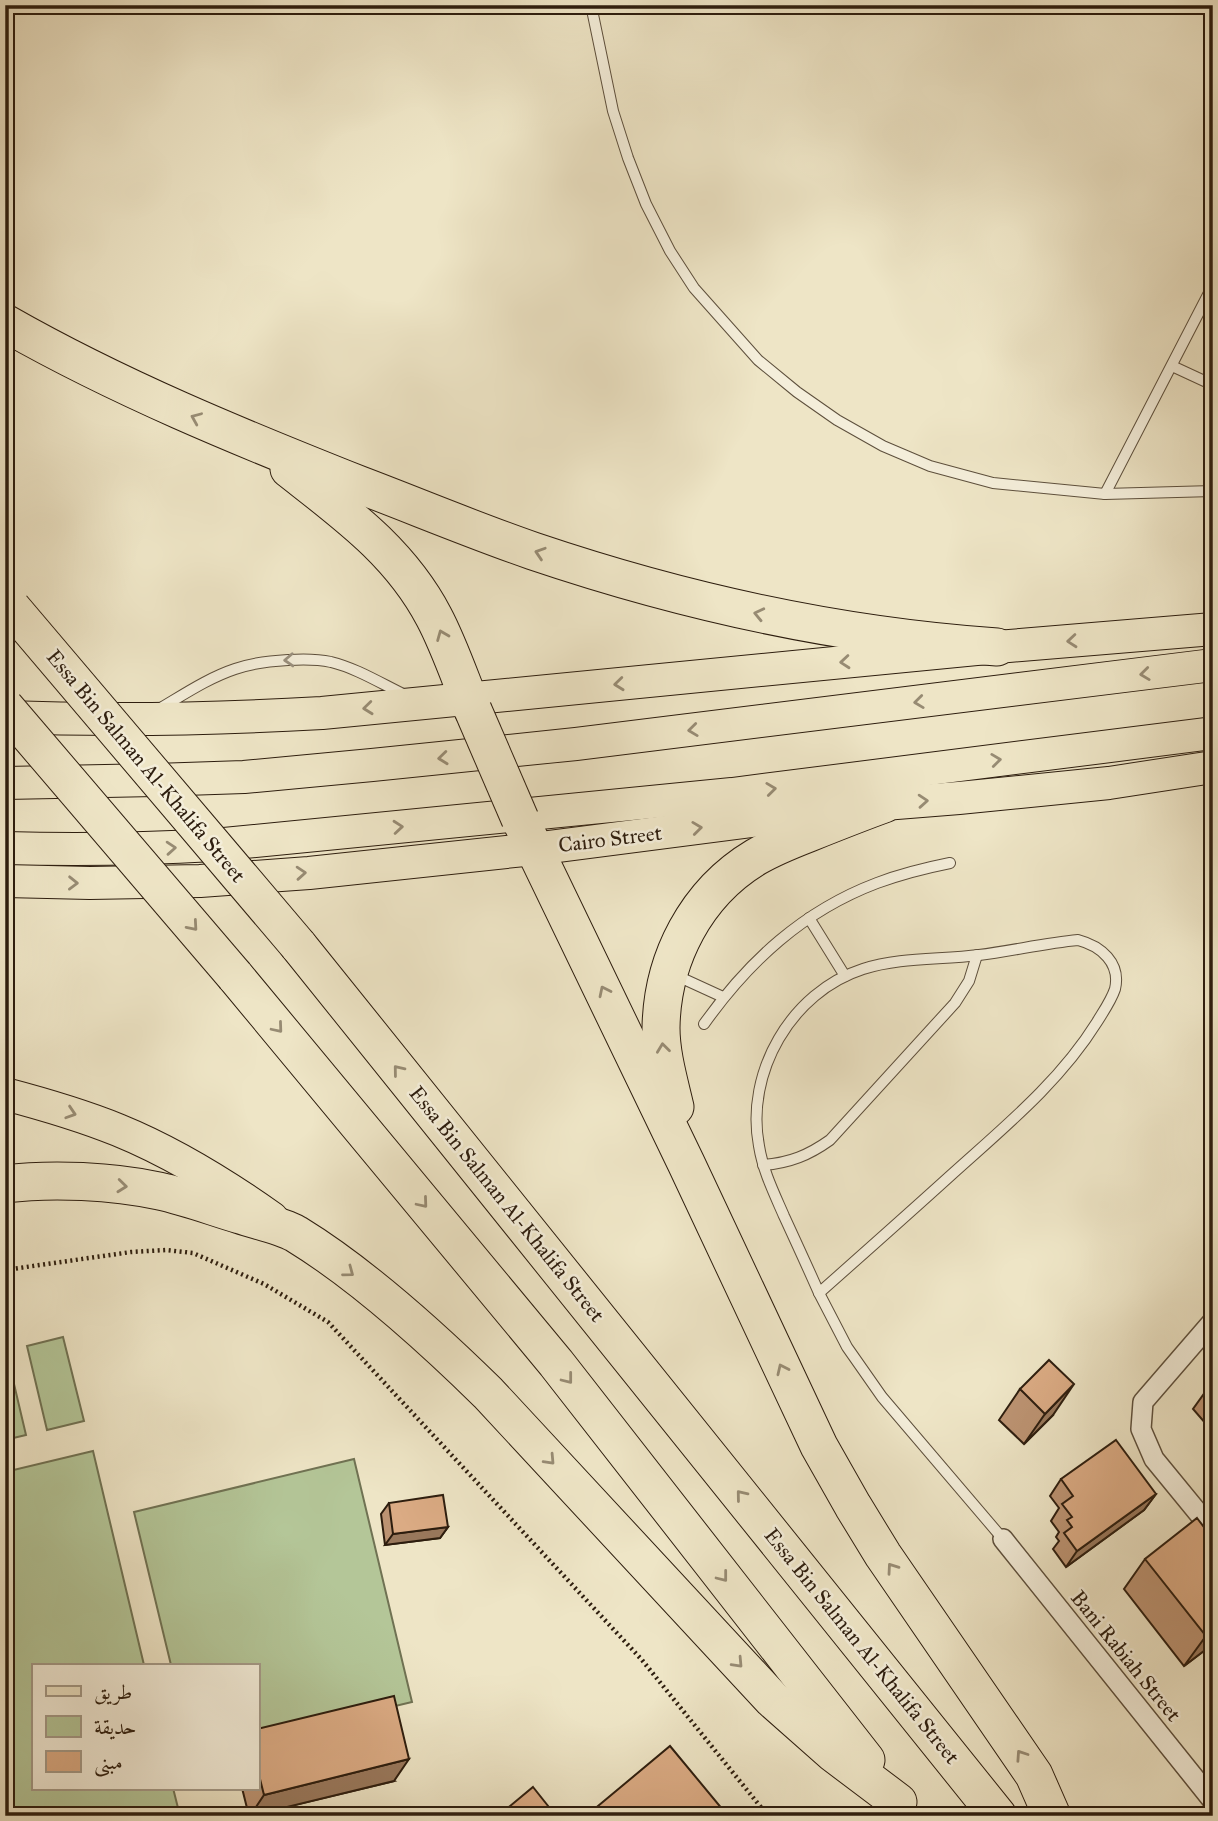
<svg xmlns="http://www.w3.org/2000/svg" width="1218" height="1821" font-family="'IM FELL Great Primer',Amiri,serif">
  <style>
    .green { fill: #b4c698; stroke: #707253; stroke-width: 2 }
    .lines { fill: none; stroke-linecap: round; stroke-linejoin: round }
    .lane-casing { stroke: #5d4f3c; stroke-width: 12 }
    .street-casing { stroke: #5d4f3c; stroke-width: 22 }
    .primary-casing { stroke: #2d1d0e; stroke-width: 34 }
    .highway-casing { stroke: #2d1d0e; stroke-width: 39 }
    .path { stroke: #2d1d0e; stroke-width: 4.5; stroke-dasharray: 2 3.5; stroke-linecap: butt }
    .lane { stroke: #f4eeda; stroke-width: 10 }
    .street { stroke: #f4eeda; stroke-width: 19 }
    .primary { stroke: #eee5c6; stroke-width: 32 }
    .highway { stroke: #eee5c6; stroke-width: 37 }
    .highway-bridge-casing { stroke: #2d1d0e; stroke-width: 39; stroke-linecap: butt }
    .highway-bridge { stroke: #eee5c6; stroke-width: 37 }
    .wall { fill: #bc9372; stroke: #2d1d0e; stroke-width: 2 }
    .shaded-wall { fill: #99785c; stroke: #2d1d0e; stroke-width: 2 }
    .building { fill: #dbab84; stroke: #2d1d0e; stroke-width: 2 }
    .oneway { stroke: #978b73 }
    .oneway2 { stroke: #9a907e }
    .labels { text-anchor: middle; dominant-baseline: central; stroke-width: 5; stroke-linejoin: round; paint-order: stroke }
    .street-label { font-size: 21px; fill: #2d1d0e; stroke: #f4eeda }
  </style>
  <rect width="100%" height="100%" fill="#eee5c6"/>
  <filter id="stains"><feTurbulence type="fractalNoise" baseFrequency=".00286" numOctaves="4"/><feColorMatrix values="0 0 0 0 .2 0 0 0 0 .09 0 0 0 0 .02 0 0 0 .5 -.17"/></filter>
  <radialGradient id="worn" r=".72"><stop offset=".6" stop-color="#630" stop-opacity="0"/><stop offset="1" stop-color="#630" stop-opacity=".3"/></radialGradient>
  <g class="green">
    <path d="M 63,1337 L 84,1421 L 47,1430 L 27,1346 Z"/>
    <path d="M 6,1350 L 26,1435 L 5,1440 L 5,1351 Z"/>
    <path d="M 93,1451 L 144,1665 L 33,1665 L 33,1788 L 173,1788 L 180,1816 L 5,1816 L 5,1472 Z"/>
    <path d="M 354,1459 L 412,1702 L 257,1739 L 257,1665 L 171,1665 L 134,1512 Z"/>
  </g>
  <g class="lines">
    <g class="lane-casing">
      <g id="lane">
        <path d="M 591,5 L 613,111 L 628,158 L 646,204 L 670,251 L 694,288 L 758,360 L 797,392 L 837,420 L 883,446 L 930,466 L 993,483 L 1105,494 L 1213,491"/>
        <path d="M 1172,366 L 1213,385"/>
        <path d="M 1105,494 L 1213,285"/>
        <path d="M 159,709 C 183,695 208,678 235,669 C 252,663 270,661 288,660 C 303,659 317,659 331,662 C 356,668 382,684 405,695"/>
        <path d="M 809,918 L 845,976"/>
        <path d="M 1078,940 C 1101,946 1121,963 1115,989 C 1111,1001 1103,1012 1097,1022 C 1059,1083 1003,1128 950,1176 C 907,1215 863,1254 819,1293 C 808,1268 796,1242 784,1216 C 774,1193 763,1171 759,1146 C 745,1073 791,992 863,969 C 900,957 940,960 979,955 C 1012,951 1045,943 1078,940 Z"/>
        <path d="M 675,975 L 723,997"/>
        <path d="M 704,1024 C 749,961 803,911 877,883 C 901,874 925,868 950,863"/>
        <path d="M 763,1165 C 790,1163 809,1155 830,1140 L 955,1003 L 969,981 L 977,955"/>
        <path d="M 819,1293 L 847,1347 L 882,1397 L 1003,1539"/>
      </g>
    </g>
    <g class="street-casing">
      <g id="street">
        <path d="M 1213,1321 L 1143,1402 L 1141,1429 L 1154,1459 L 1213,1531"/>
        <path d="M 1003,1539 L 1213,1801"/>
      </g>
    </g>
    <g class="primary-casing">
      <g id="primary">
        <path d="M 5,717 C 111,721 217,719 322,713 L 997,647 L 1213,629"/>
        <path d="M 5,783 L 155,780 L 244,777 L 372,765 L 576,744 L 1213,665"/>
        <path d="M 5,848 C 75,850 144,849 214,845 L 732,794 L 1213,733"/>
        <path d="M 5,881 L 90,883 L 200,881 L 309,873 L 534,849 L 884,804 L 959,798 L 1109,783 L 1213,767"/>
        <path d="M 5,1094 C 43,1104 81,1115 118,1130 C 172,1152 224,1184 272,1218"/>
      </g>
    </g>
    <g class="highway-casing">
      <g id="highway">
        <path d="M 5,323 C 119,388 239,437 360,485 C 418,507 475,531 533,551 C 684,602 837,636 997,647"/>
        <path d="M 289,469 C 345,513 400,552 434,617 C 449,645 461,681 473,710"/>
        <path d="M 520,819 L 686,1163 L 819,1446 L 853,1506 L 883,1555 L 1034,1775 L 1052,1816"/>
        <path d="M 298,945 L 998,1816"/>
        <path d="M 235,976 L 556,1363 L 866,1760"/>
        <path d="M 675,1107 C 669,1081 661,1054 661,1028 C 662,959 696,893 756,857 C 773,847 791,840 809,833 C 834,823 859,813 884,804"/>
        <path d="M 5,1184 C 52,1178 113,1181 159,1191 C 187,1197 213,1207 240,1215 C 258,1221 280,1225 296,1234 C 363,1275 432,1338 488,1393 L 772,1699 L 833,1753 L 898,1802"/>
      </g>
    </g>
    <path class="path" d="M 5,1270 L 131,1252 L 166,1250 L 193,1253 L 264,1284 L 328,1322 L 642,1660 L 768,1816"/>
    <use href="#lane" class="lane"/>
    <use href="#street" class="street"/>
    <use href="#primary" class="primary"/>
    <use href="#highway" class="highway"/>
    <g class="highway-bridge-casing">
      <g id="highway-bridge">
        <path d="M 12,608 L 298,945"/>
        <path d="M 5,707 L 235,976"/>
        <path d="M 473,710 L 520,819"/>
      </g>
    </g>
    <use href="#highway-bridge" class="highway-bridge"/>
  </g>
  <g class="wall">
    <path d="M 1213,1381 L 1213,1432 L 1193,1409 Z"/>
    <path d="M 1020,1389 L 1053,1415 L 1024,1444 L 999,1420 Z"/>
    <path d="M 1061,1479 L 1156,1494 L 1144,1510 L 1066,1567 L 1053,1549 L 1059,1541 L 1056,1537 L 1059,1532 L 1051,1521 L 1059,1508 L 1050,1496 Z"/>
    <path d="M 389,1503 L 448,1527 L 440,1538 L 385,1545 L 381,1514 Z"/>
    <path d="M 1213,1539 L 1213,1644 L 1184,1666 L 1124,1589 L 1145,1559 Z"/>
    <path d="M 257,1729 L 394,1781 L 249,1816 L 242,1788 L 257,1788 Z"/>
  </g>
  <g class="shaded-wall">
    <path d="M 1074,1384 L 1053,1415 L 1024,1444 L 1045,1414 Z"/>
    <path d="M 1156,1494 L 1144,1510 L 1066,1567 L 1077,1551 Z"/>
    <path d="M 448,1527 L 440,1538 L 385,1545 L 393,1534 Z"/>
    <path d="M 1213,1630 L 1213,1644 L 1184,1666 L 1206,1636 Z"/>
    <path d="M 409,1759 L 394,1781 L 250,1816 L 264,1795 Z"/>
  </g>
  <g class="building">
    <path d="M 1049,1360 L 1074,1384 L 1045,1414 L 1020,1389 Z"/>
    <path d="M 1116,1440 L 1156,1494 L 1077,1551 L 1064,1533 L 1072,1527 L 1067,1520 L 1072,1517 L 1062,1504 L 1073,1496 L 1061,1479 Z"/>
    <path d="M 443,1495 L 448,1527 L 393,1534 L 389,1503 Z"/>
    <path d="M 1197,1518 L 1213,1539 L 1213,1630 L 1206,1636 L 1145,1559 Z"/>
    <path d="M 394,1696 L 409,1759 L 264,1795 L 257,1767 L 257,1729 Z"/>
    <path d="M 670,1746 L 728,1816 L 586,1816 Z"/>
    <path d="M 533,1787 L 556,1816 L 498,1816 Z"/>
  </g>
  <defs><path id="oneway-chevron" d="M-2-3.5L2.5 0L-2 3.5" fill="none" stroke-width="1.6" stroke-linecap="round" stroke-linejoin="round" transform="scale(1.75)"/></defs>
  <g class="oneway">
    <use href="#oneway-chevron" transform="translate(196 418) rotate(-157)"/>
    <use href="#oneway-chevron" transform="translate(540 553) rotate(-162)"/>
    <use href="#oneway-chevron" transform="translate(759 614) rotate(-167)"/>
    <use href="#oneway-chevron" transform="translate(442 635) rotate(-112)"/>
    <use href="#oneway-chevron" transform="translate(1072 641) rotate(175)"/>
    <use href="#oneway-chevron" transform="translate(845 662) rotate(175)"/>
    <use href="#oneway-chevron" transform="translate(1145 674) rotate(173)"/>
    <use href="#oneway-chevron" transform="translate(619 684) rotate(174)"/>
    <use href="#oneway-chevron" transform="translate(919 702) rotate(173)"/>
    <use href="#oneway-chevron" transform="translate(368 708) rotate(174)"/>
    <use href="#oneway-chevron" transform="translate(693 730) rotate(173)"/>
    <use href="#oneway-chevron" transform="translate(443 758) rotate(174)"/>
    <use href="#oneway-chevron" transform="translate(996 760) rotate(-7)"/>
    <use href="#oneway-chevron" transform="translate(771 789) rotate(-7)"/>
    <use href="#oneway-chevron" transform="translate(923 801) rotate(-4)"/>
    <use href="#oneway-chevron" transform="translate(398 827) rotate(-5)"/>
    <use href="#oneway-chevron" transform="translate(697 828) rotate(-7)"/>
    <use href="#oneway-chevron" transform="translate(171 848) rotate(-4)"/>
    <use href="#oneway-chevron" transform="translate(301 873) rotate(-4)"/>
    <use href="#oneway-chevron" transform="translate(73 883) rotate(1)"/>
    <use href="#oneway-chevron" transform="translate(193 926) rotate(49)"/>
    <use href="#oneway-chevron" transform="translate(604 991) rotate(-116)"/>
    <use href="#oneway-chevron" transform="translate(278 1028) rotate(50)"/>
    <use href="#oneway-chevron" transform="translate(663 1048) rotate(-97)"/>
    <use href="#oneway-chevron" transform="translate(398 1070) rotate(-129)"/>
    <use href="#oneway-chevron" transform="translate(71 1113) rotate(18)"/>
    <use href="#oneway-chevron" transform="translate(122 1186) rotate(6)"/>
    <use href="#oneway-chevron" transform="translate(423 1203) rotate(50)"/>
    <use href="#oneway-chevron" transform="translate(349 1272) rotate(37)"/>
    <use href="#oneway-chevron" transform="translate(782 1369) rotate(-115)"/>
    <use href="#oneway-chevron" transform="translate(568 1379) rotate(52)"/>
    <use href="#oneway-chevron" transform="translate(550 1460) rotate(47)"/>
    <use href="#oneway-chevron" transform="translate(741 1495) rotate(-129)"/>
    <use href="#oneway-chevron" transform="translate(892 1568) rotate(-125)"/>
    <use href="#oneway-chevron" transform="translate(723 1577) rotate(52)"/>
    <use href="#oneway-chevron" transform="translate(738 1663) rotate(47)"/>
    <use href="#oneway-chevron" transform="translate(1021 1755) rotate(-124)"/>
  </g>
  <use class="oneway2" href="#oneway-chevron" transform="translate(289 660) rotate(177)"/>
  <g class="labels">
    <g class="street-label">
      <text transform="translate(146 766) rotate(50)">Essa Bin Salman Al-Khalifa Street</text>
      <text transform="translate(610 839) rotate(-7)">Cairo Street</text>
      <text transform="translate(507 1204) rotate(51)">Essa Bin Salman Al-Khalifa Street</text>
      <text transform="translate(862 1646) rotate(51)">Essa Bin Salman Al-Khalifa Street</text>
      <text transform="translate(1126 1656) rotate(51)">Bani Rabiah Street</text>
    </g>
  </g>
  <rect width="1218" height="1821" fill="none" stroke="#eee5c6" stroke-width="28"/>
  <rect x="7" y="7" width="1204" height="1807" fill="none" stroke="#2d1d0e" stroke-width="3.5"/>
  <rect x="14" y="14" width="1190" height="1793" fill="none" stroke="#2d1d0e" stroke-width="2"/>
  <rect x="32" y="1664" width="228" height="126" fill="#f4eeda" stroke="#a49a88" stroke-width="2"/>
  <rect x="46" y="1686" width="35" height="10" fill="#eee5c6" stroke="#a49a88" stroke-width="2"/>
  <text x="94" y="1699" font-size="21" fill="#2d1d0e">طريق</text>
  <rect x="46" y="1716" width="35" height="21" fill="#b4c698" stroke="#a49a88" stroke-width="2"/>
  <text x="94" y="1734" font-size="21" fill="#2d1d0e">حديقة</text>
  <rect x="46" y="1751" width="35" height="21" fill="#dbab84" stroke="#a49a88" stroke-width="2"/>
  <text x="94" y="1769" font-size="21" fill="#2d1d0e">مبنى</text>
  <rect width="100%" height="100%" filter="url(#stains)"/>
  <rect width="100%" height="100%" fill="url(#worn)"/>
</svg>
